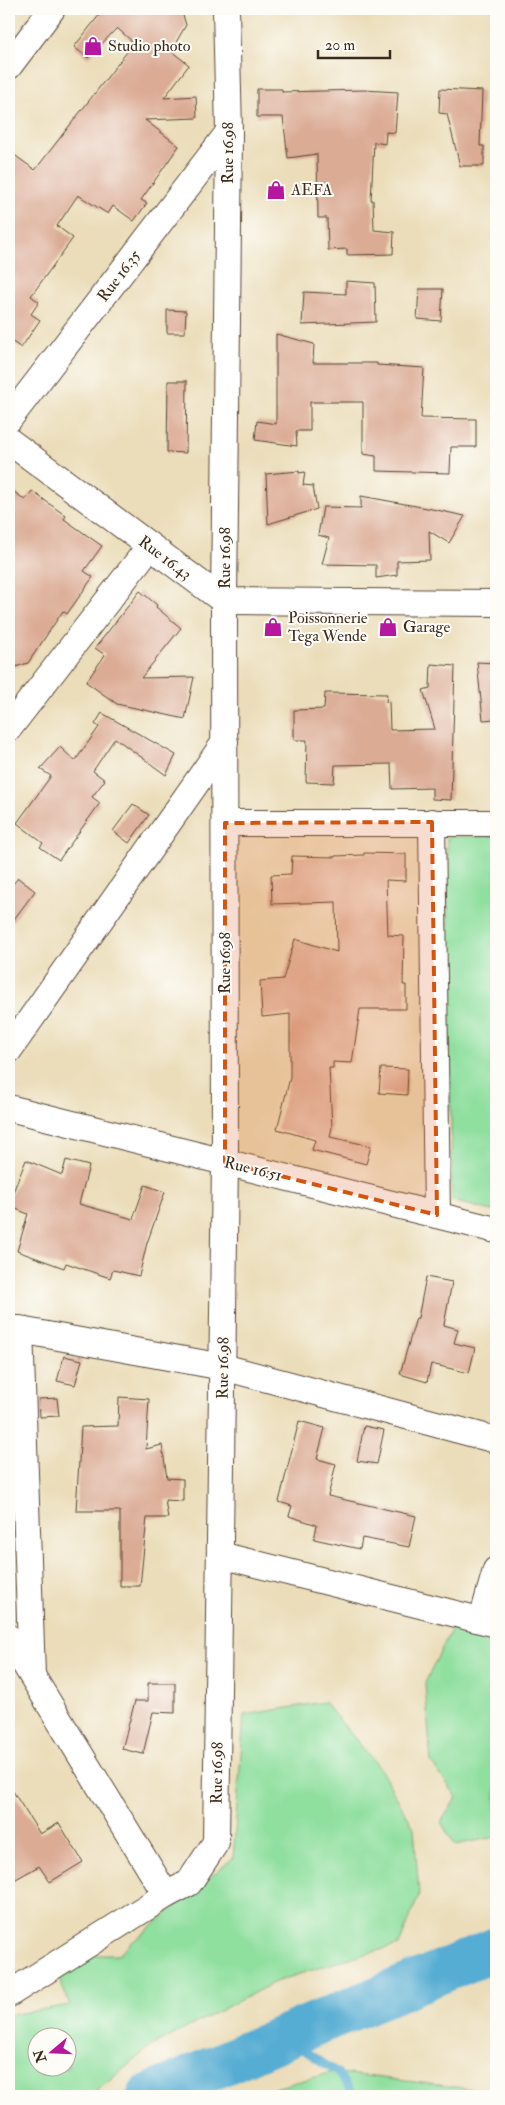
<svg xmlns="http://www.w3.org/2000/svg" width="505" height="2105" font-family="'IM FELL Double Pica',serif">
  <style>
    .green { fill: #8fdf9f; stroke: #65845e; fill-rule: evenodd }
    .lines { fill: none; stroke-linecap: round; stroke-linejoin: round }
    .stream { stroke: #57add3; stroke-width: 8 }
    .river { stroke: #57add3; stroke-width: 44 }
    .building { fill: #dbab94 }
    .street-casing { stroke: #554535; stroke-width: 28 }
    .street { stroke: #fff; stroke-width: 26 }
    .marked { fill: #d7540e; fill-opacity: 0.2; stroke: #d7540e; stroke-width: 4; stroke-dasharray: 10 6; stroke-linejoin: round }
    .labels { text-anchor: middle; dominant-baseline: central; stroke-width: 4; stroke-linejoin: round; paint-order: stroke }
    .poi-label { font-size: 16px; fill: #3b2a1e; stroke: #fdfcf7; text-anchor: start }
    .street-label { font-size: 16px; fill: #3b2a1e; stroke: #fdfcf7 }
  </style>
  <rect width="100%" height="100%" fill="#fdfcf7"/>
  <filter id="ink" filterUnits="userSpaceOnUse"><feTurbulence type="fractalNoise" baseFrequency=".02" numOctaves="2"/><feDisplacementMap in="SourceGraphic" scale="10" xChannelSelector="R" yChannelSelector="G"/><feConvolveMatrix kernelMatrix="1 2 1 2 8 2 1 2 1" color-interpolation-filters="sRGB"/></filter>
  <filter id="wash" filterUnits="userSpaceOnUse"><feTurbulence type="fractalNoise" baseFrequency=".0096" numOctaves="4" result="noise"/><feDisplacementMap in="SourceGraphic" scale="20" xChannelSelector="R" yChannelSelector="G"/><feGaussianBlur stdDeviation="1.12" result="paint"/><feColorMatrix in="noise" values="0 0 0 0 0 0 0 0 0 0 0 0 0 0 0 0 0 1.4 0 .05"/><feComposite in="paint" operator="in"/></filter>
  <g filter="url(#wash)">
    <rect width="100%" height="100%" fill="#ebddb9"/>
    <g class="green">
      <path d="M 496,836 L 496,1212 L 452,1201 L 447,837 Z"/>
      <path d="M 453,1626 L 496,1632 L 496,1837 L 455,1845 L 441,1822 L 457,1797 L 431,1762 L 425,1683 Z"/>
      <path d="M 324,1702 L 379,1767 L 414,1828 L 419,1895 L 399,1945 L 343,1960 L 275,1982 L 150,2047 L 91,2096 L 9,2096 L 9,2015 L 70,2005 L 59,1979 L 96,1955 L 117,1955 L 233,1858 L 244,1715 ZM 38,2038 L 68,2038 L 68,2068 L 38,2068 Z"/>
      <path d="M 333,2072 L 496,2092 L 496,2096 L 271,2096 L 275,2088 Z"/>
    </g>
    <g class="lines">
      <path class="stream" d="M 284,2037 L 337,2072 L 355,2096"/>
      <path class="river" d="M 149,2096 L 284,2037 L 496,1949"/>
    </g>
    <g id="blocks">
      <g class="building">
        <path d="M 95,9 L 181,9 L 186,25 L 171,51 L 189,65 L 164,98 L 196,96 L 197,118 L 145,120 L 179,146 L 141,200 L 147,203 L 134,221 L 113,206 L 108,214 L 78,195 L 57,226 L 73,238 L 31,296 L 39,302 L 31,314 L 40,320 L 21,348 L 10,340 L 9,342 L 9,151 L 35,170 L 134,43 L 117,28 L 88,58 L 74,47 L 100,14 Z"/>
        <path d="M 257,89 L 282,89 L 282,92 L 364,90 L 398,92 L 395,133 L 386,132 L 385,144 L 374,142 L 371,200 L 373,200 L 374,230 L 394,232 L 393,254 L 347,255 L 347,249 L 328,250 L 327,218 L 318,218 L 317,154 L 288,158 L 283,117 L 257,117 Z"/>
        <path d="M 440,89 L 482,91 L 480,146 L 484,146 L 484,166 L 460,166 L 447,114 L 439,113 Z"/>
        <path d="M 346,281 L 375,283 L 376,322 L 302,325 L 304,292 L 346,294 Z"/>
        <path d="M 419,289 L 443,289 L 441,321 L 417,319 Z"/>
        <path d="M 167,310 L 186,311 L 185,333 L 167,333 Z"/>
        <path d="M 276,334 L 314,344 L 313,363 L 377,363 L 377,365 L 424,368 L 421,418 L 476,419 L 476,447 L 451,447 L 450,473 L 376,471 L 376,456 L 363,454 L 363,402 L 310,402 L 310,431 L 296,431 L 297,446 L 255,440 L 257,421 L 276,424 Z"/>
        <path d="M 168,381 L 187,381 L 186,453 L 167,452 Z"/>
        <path d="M 299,471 L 299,473 L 305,472 L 303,485 L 313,486 L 317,509 L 268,524 L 266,474 Z"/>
        <path d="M 9,488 L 25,500 L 32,491 L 66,516 L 64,519 L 102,546 L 84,571 L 93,577 L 67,614 L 63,611 L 28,663 L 9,669 Z"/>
        <path d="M 361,496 L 427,508 L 465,516 L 449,543 L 429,531 L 430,560 L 397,561 L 397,575 L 376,578 L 376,565 L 322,564 L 329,538 L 318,535 L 323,507 L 361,508 Z"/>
        <path d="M 140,591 L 157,605 L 156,607 L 181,628 L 141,678 L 194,677 L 185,719 L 117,704 L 86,682 L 105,655 L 95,648 Z"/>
        <path d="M 477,662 L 496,663 L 496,719 L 483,720 Z"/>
        <path d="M 431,664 L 455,666 L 451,800 L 432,799 L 432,788 L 392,789 L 391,764 L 335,765 L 334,783 L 306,782 L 307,740 L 294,740 L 294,710 L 324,709 L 325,693 L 387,694 L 386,702 L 389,701 L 390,730 L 435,729 L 423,690 L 430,688 Z"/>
        <path d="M 102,713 L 176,755 L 166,775 L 115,738 L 93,771 L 105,780 L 92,797 L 100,803 L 59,860 L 40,847 L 43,843 L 17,823 L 51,776 L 40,769 L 60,747 L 75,761 L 99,727 L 95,724 Z"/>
        <path d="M 133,804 L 149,815 L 129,843 L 113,831 Z"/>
        <path d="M 364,853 L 406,854 L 406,881 L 386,880 L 388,935 L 404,936 L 403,985 L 406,985 L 406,1009 L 360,1009 L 352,1063 L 333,1062 L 333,1068 L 329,1068 L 332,1127 L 330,1137 L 371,1146 L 366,1164 L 312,1150 L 315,1140 L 277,1129 L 290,1078 L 290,1014 L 262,1017 L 260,981 L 283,979 L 295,939 L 337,952 L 336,902 L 272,904 L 271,875 L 291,874 L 292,856 L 335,857 L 335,856 L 364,855 Z"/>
        <path d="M 18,878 L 35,891 L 9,926 L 9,889 Z"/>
        <path d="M 381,1068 L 408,1069 L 407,1095 L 379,1093 Z"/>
        <path d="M 26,1160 L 62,1175 L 66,1160 L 89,1166 L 79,1204 L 133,1219 L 145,1185 L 165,1192 L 147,1243 L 139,1276 L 113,1270 L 110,1278 L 66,1263 L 64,1268 L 17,1251 L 28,1214 L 9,1206 L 9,1202 Z"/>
        <path d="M 426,1277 L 452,1282 L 444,1325 L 458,1329 L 454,1343 L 475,1348 L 469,1373 L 431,1364 L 427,1382 L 400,1374 L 416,1318 L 418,1318 Z"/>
        <path d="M 64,1356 L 82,1360 L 75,1385 L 57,1381 Z"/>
        <path d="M 119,1397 L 149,1399 L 146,1449 L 162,1445 L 167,1478 L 183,1479 L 183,1501 L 165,1500 L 168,1518 L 147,1518 L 140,1586 L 120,1586 L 120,1511 L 76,1511 L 81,1427 L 118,1426 Z"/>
        <path d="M 57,1398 L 59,1416 L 40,1417 L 39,1399 Z"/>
        <path d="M 299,1421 L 325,1428 L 317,1459 L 336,1464 L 328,1496 L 416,1516 L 409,1547 L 362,1538 L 360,1549 L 314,1539 L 317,1525 L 289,1516 L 292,1506 L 279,1502 Z"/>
        <path d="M 364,1426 L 384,1430 L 377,1464 L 357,1461 Z"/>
        <path d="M 148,1683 L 175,1683 L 175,1713 L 153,1712 L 143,1754 L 122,1749 L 135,1701 L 148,1701 Z"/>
        <path d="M 9,1785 L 40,1834 L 59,1823 L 83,1862 L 50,1882 L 39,1866 L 9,1883 Z"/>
      </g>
    </g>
  </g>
  <g filter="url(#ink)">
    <use href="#blocks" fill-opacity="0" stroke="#554535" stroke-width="1"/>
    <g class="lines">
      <g class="street-casing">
        <g id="street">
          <path d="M 9,66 L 52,9"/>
          <path d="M 9,419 L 229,132"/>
          <path d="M 9,441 L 224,601 L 496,603"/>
          <path d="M 9,728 L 150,546"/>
          <path d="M 432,822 L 437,1215"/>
          <path d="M 225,823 L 496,823"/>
          <path d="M 9,1050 L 225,742"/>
          <path d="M 9,1108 L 496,1230"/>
          <path d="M 9,1328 L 223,1367 L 496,1440"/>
          <path d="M 20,1329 L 32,1675"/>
          <path d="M 220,1555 L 496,1624"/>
          <path d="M 482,1620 L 496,1570"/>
          <path d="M 9,1638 L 166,1895"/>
          <path d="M 9,1994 L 166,1895 L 189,1883 L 216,1842 L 225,1162 L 224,601 L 229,132 L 226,9"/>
        </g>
      </g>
      <use href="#street" class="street"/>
    </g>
  </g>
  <path class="marked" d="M 432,822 L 437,1215 L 225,1162 L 225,823 Z"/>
  <defs>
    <g id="shop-bare" transform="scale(1.5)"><path d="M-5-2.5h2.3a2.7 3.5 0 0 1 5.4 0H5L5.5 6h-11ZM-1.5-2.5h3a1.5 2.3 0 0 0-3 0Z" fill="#b5179e" stroke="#fdfcf7" stroke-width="2.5" paint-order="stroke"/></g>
  </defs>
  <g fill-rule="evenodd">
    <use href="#shop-bare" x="93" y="46"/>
    <use href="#shop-bare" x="276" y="190"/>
    <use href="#shop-bare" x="273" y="627"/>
    <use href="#shop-bare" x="388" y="627"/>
  </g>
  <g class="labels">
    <g class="poi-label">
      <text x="108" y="46">Studio photo</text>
      <text x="291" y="190">AEFA</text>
      <text x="288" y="618">Poissonnerie<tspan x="288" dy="18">Tega Wende</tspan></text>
      <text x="403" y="627">Garage</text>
    </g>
    <g class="street-label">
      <text transform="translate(228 153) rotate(-90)">Rue 16.98</text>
      <text transform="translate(119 276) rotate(-53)">Rue 16.35</text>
      <text transform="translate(165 558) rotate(37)">Rue 16.43</text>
      <text transform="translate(225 558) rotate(-90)">Rue 16.98</text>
      <text transform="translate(225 963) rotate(-90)">Rue 16.98</text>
      <text transform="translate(253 1169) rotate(14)">Rue 16.51</text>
      <text transform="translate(223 1368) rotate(-89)">Rue 16.98</text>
      <text transform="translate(217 1773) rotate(-89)">Rue 16.98</text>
    </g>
  </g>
  <rect width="505" height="2105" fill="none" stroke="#fdfcf7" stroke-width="30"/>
  <g transform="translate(52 2052) rotate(251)"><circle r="24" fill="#fdfcf7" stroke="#afa8a0"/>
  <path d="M0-4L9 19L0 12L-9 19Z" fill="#b5179e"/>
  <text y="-8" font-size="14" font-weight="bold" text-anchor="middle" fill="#3b2a1e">N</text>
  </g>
  <path d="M318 50v8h72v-8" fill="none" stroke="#3b2a1e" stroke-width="2.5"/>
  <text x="325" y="50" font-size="15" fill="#3b2a1e" stroke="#fdfcf7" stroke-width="4" paint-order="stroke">20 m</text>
</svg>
